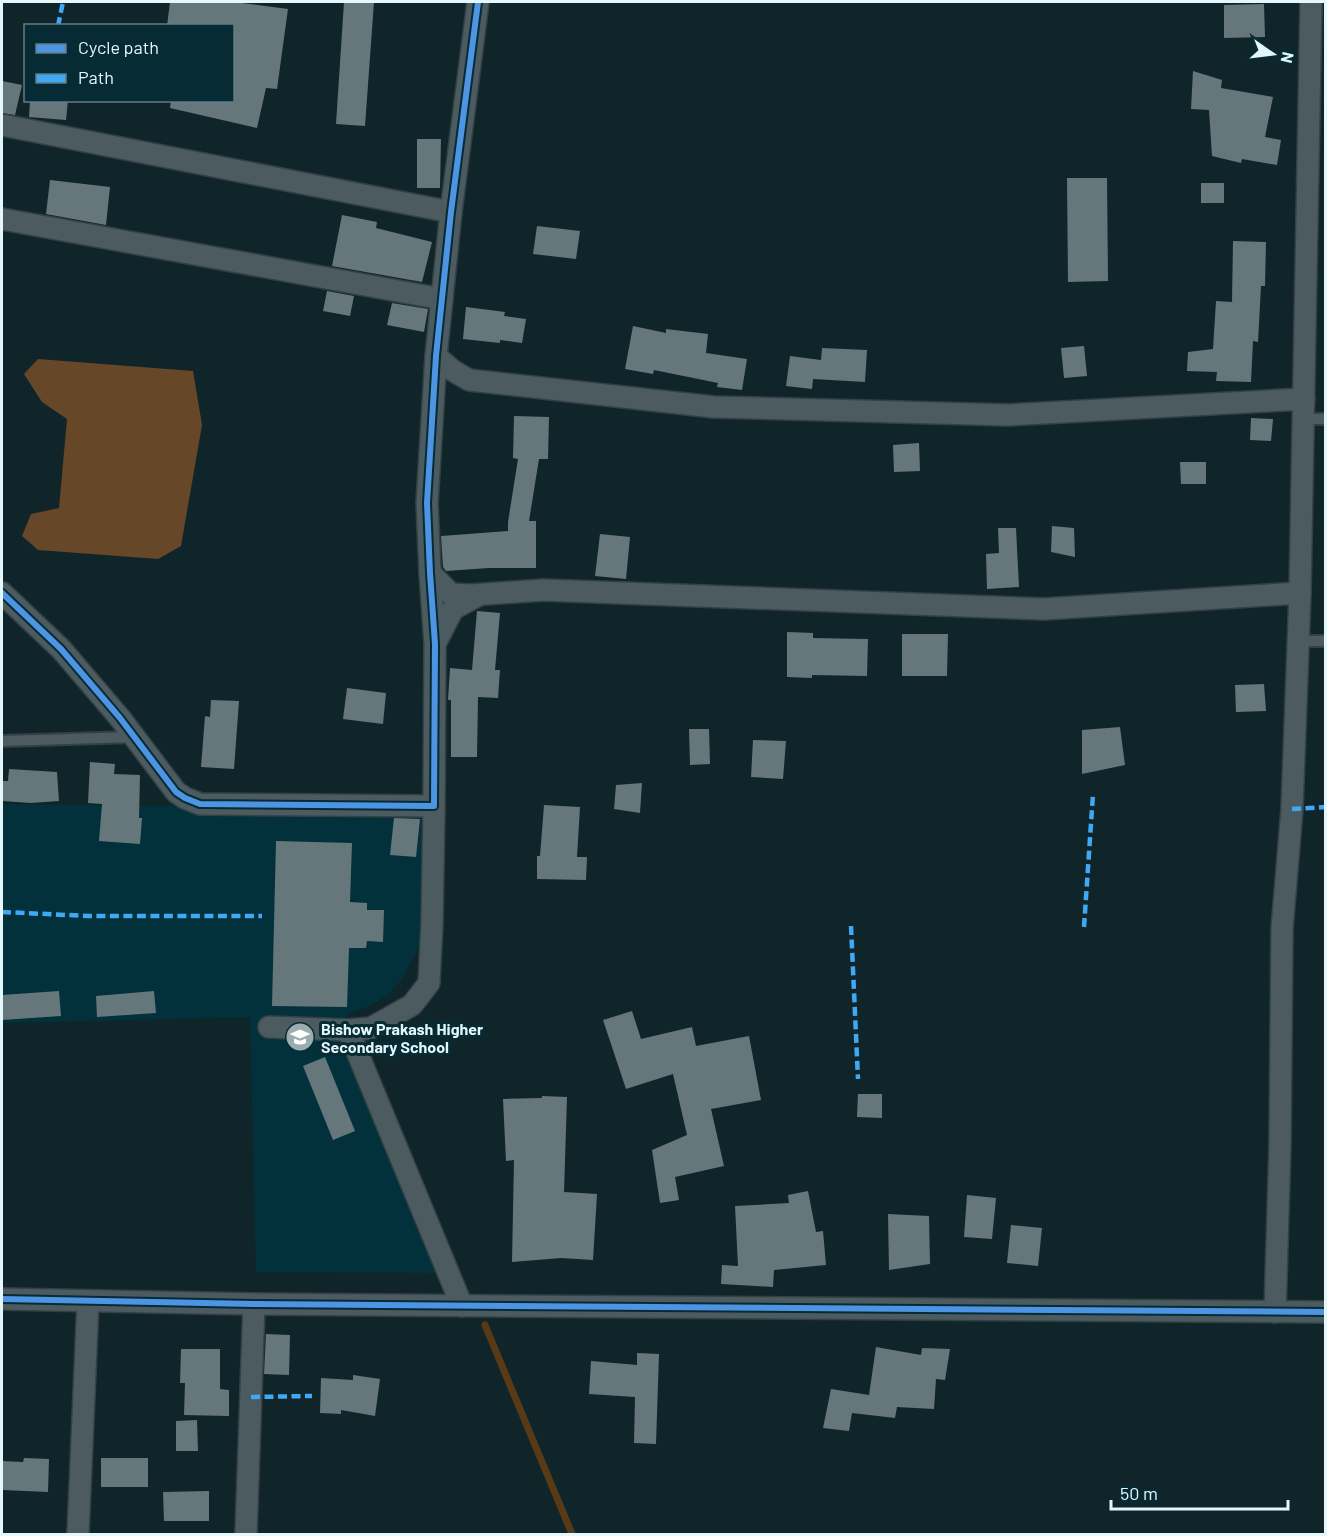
<svg xmlns="http://www.w3.org/2000/svg" width="1327" height="1536" font-family="Barlow,sans-serif">
  <style>
    .built { fill: #02313b }
    .forest { fill: #664828 }
    .lines { fill: none; stroke-linecap: round; stroke-linejoin: round }
    .stream { stroke: #593a16; stroke-width: 7 }
    .building { fill: #66777b }
    .lane-casing { stroke: #334144; stroke-width: 14 }
    .street-casing { stroke: #334144; stroke-width: 24 }
    .lane { stroke: #4c5b5f; stroke-width: 10 }
    .street { stroke: #4c5b5f; stroke-width: 21 }
    .quiet { stroke: #3fa9f5; stroke-width: 4.5; stroke-dasharray: 9 4.5; stroke-linecap: butt }
    .cycleway-casing { stroke: #062b34; stroke-width: 10 }
    .cycleway { stroke: #4d94e3; stroke-width: 6 }
    .labels { text-anchor: middle; dominant-baseline: central; stroke-width: 6; stroke-linejoin: round; paint-order: stroke }
    .poi-label { font-size: 16px; font-weight: bold; fill: #e4f7fc; stroke: #062b34; text-anchor: start }
  </style>
  <rect width="100%" height="100%" fill="#10252a"/>
  <path class="built" d="M 2,804 L 174,806 L 394,818 L 421,817 L 432,923 L 402,978 L 391,993 L 372,1005 L 347,1014 L 348,1030 L 443,1273 L 256,1272 L 250,1017 L 2,1023 Z"/>
  <path class="forest" d="M 38,359 L 193,371 L 202,425 L 181,546 L 158,559 L 38,550 L 22,536 L 31,514 L 59,508 L 67,419 L 42,402 L 24,374 Z"/>
  <g class="lines">
    <path class="stream" d="M 485,1325 L 572,1534"/>
  </g>
  <g class="building">
    <path d="M 170,2 L 234,2 L 288,9 L 277,89 L 266,88 L 257,128 L 170,108 L 171,100 L 232,100 L 232,26 L 167,26 Z"/>
    <path d="M 344,2 L 374,2 L 365,126 L 336,124 Z"/>
    <path d="M 1264,4 L 1265,37 L 1224,38 L 1224,5 Z"/>
    <path d="M 1193,71 L 1222,80 L 1221,88 L 1273,97 L 1265,137 L 1281,140 L 1277,165 L 1242,159 L 1241,163 L 1212,156 L 1209,110 L 1191,109 Z"/>
    <path d="M 2,81 L 22,85 L 15,115 L 2,113 Z"/>
    <path d="M 30,100 L 68,100 L 66,120 L 29,117 Z"/>
    <path d="M 417,139 L 441,139 L 440,188 L 417,188 Z"/>
    <path d="M 1067,178 L 1107,178 L 1108,281 L 1068,282 Z"/>
    <path d="M 50,180 L 110,187 L 106,225 L 46,214 Z"/>
    <rect x="1201" y="183" width="23" height="20"/>
    <path d="M 342,215 L 377,222 L 376,228 L 432,242 L 422,282 L 332,266 Z"/>
    <path d="M 537,226 L 580,231 L 576,259 L 533,254 Z"/>
    <path d="M 1233,241 L 1266,242 L 1265,286 L 1261,286 L 1258,342 L 1253,341 L 1251,382 L 1216,381 L 1217,372 L 1187,371 L 1188,352 L 1213,349 L 1216,301 L 1232,302 Z"/>
    <path d="M 327,291 L 354,296 L 350,316 L 323,311 Z"/>
    <path d="M 392,303 L 428,309 L 424,332 L 387,325 Z"/>
    <path d="M 466,307 L 505,312 L 504,316 L 526,319 L 522,343 L 500,340 L 500,343 L 463,339 Z"/>
    <path d="M 633,326 L 666,333 L 666,329 L 708,334 L 706,353 L 747,359 L 742,390 L 717,387 L 718,383 L 654,370 L 653,374 L 625,369 Z"/>
    <path d="M 1084,346 L 1087,376 L 1064,378 L 1061,348 Z"/>
    <path d="M 822,348 L 867,350 L 865,382 L 813,379 L 812,389 L 786,386 L 790,356 L 821,360 Z"/>
    <path d="M 514,416 L 549,417 L 548,459 L 539,459 L 529,521 L 536,521 L 536,568 L 489,568 L 446,571 L 443,567 L 441,536 L 508,531 L 508,522 L 518,459 L 513,458 Z"/>
    <path d="M 1251,418 L 1273,419 L 1271,441 L 1250,440 Z"/>
    <path d="M 919,443 L 920,471 L 894,472 L 893,445 Z"/>
    <path d="M 1180,462 L 1206,462 L 1206,484 L 1181,484 Z"/>
    <path d="M 1052,526 L 1074,528 L 1075,557 L 1051,552 Z"/>
    <path d="M 998,528 L 1016,528 L 1019,587 L 987,589 L 986,554 L 999,553 Z"/>
    <path d="M 600,534 L 630,537 L 626,579 L 595,576 Z"/>
    <path d="M 477,611 L 500,613 L 495,670 L 500,670 L 498,698 L 478,697 L 477,757 L 451,757 L 451,700 L 448,700 L 450,668 L 472,670 Z"/>
    <path d="M 787,632 L 813,633 L 813,638 L 868,639 L 867,676 L 812,675 L 812,678 L 787,677 Z"/>
    <path d="M 902,634 L 948,634 L 947,676 L 902,676 Z"/>
    <path d="M 1264,684 L 1266,711 L 1236,712 L 1235,685 Z"/>
    <path d="M 347,688 L 386,693 L 383,724 L 343,719 Z"/>
    <path d="M 211,700 L 239,701 L 234,769 L 201,767 L 205,716 L 210,717 Z"/>
    <path d="M 1120,727 L 1125,765 L 1082,774 L 1082,730 Z"/>
    <path d="M 689,729 L 709,729 L 710,764 L 690,765 Z"/>
    <path d="M 753,740 L 786,741 L 783,779 L 751,777 Z"/>
    <path d="M 90,762 L 115,764 L 114,774 L 140,775 L 139,818 L 142,818 L 140,844 L 99,841 L 102,804 L 88,803 Z"/>
    <path d="M 9,769 L 57,772 L 59,801 L 31,803 L 2,801 L 2,781 L 8,781 Z"/>
    <path d="M 642,783 L 640,813 L 614,809 L 616,785 Z"/>
    <path d="M 544,805 L 580,807 L 577,857 L 587,857 L 586,880 L 537,879 L 537,856 L 540,856 Z"/>
    <path d="M 394,818 L 420,819 L 416,857 L 390,855 Z"/>
    <path d="M 276,841 L 352,843 L 350,902 L 367,903 L 367,910 L 384,910 L 383,942 L 367,941 L 366,948 L 349,948 L 347,1007 L 272,1006 Z"/>
    <path d="M 59,991 L 61,1016 L 2,1020 L 2,995 Z"/>
    <path d="M 154,991 L 156,1013 L 97,1017 L 96,996 Z"/>
    <path d="M 632,1011 L 641,1039 L 692,1027 L 696,1046 L 749,1036 L 761,1100 L 711,1109 L 724,1166 L 675,1177 L 679,1200 L 660,1203 L 652,1150 L 687,1135 L 673,1074 L 626,1089 L 603,1020 Z"/>
    <path d="M 325,1057 L 355,1131 L 333,1140 L 303,1066 Z"/>
    <path d="M 858,1094 L 882,1094 L 882,1118 L 857,1117 Z"/>
    <path d="M 542,1096 L 567,1097 L 564,1192 L 597,1194 L 593,1260 L 561,1258 L 512,1262 L 514,1160 L 506,1161 L 503,1099 L 542,1098 Z"/>
    <path d="M 808,1191 L 816,1232 L 823,1231 L 826,1265 L 774,1270 L 773,1287 L 721,1284 L 722,1265 L 738,1266 L 735,1206 L 789,1203 L 788,1195 Z"/>
    <path d="M 967,1195 L 996,1198 L 992,1239 L 964,1237 Z"/>
    <path d="M 888,1214 L 929,1216 L 930,1264 L 889,1270 Z"/>
    <path d="M 1011,1225 L 1042,1228 L 1038,1266 L 1007,1263 Z"/>
    <path d="M 266,1334 L 290,1335 L 289,1375 L 264,1374 Z"/>
    <path d="M 876,1347 L 921,1355 L 922,1348 L 950,1349 L 945,1380 L 936,1379 L 934,1409 L 897,1407 L 895,1418 L 852,1413 L 849,1431 L 823,1428 L 831,1389 L 869,1395 Z"/>
    <path d="M 181,1349 L 220,1349 L 220,1389 L 229,1390 L 229,1416 L 184,1415 L 185,1383 L 180,1383 Z"/>
    <path d="M 637,1353 L 659,1354 L 656,1444 L 634,1443 L 635,1397 L 589,1394 L 591,1361 L 637,1365 Z"/>
    <path d="M 353,1375 L 380,1379 L 375,1416 L 341,1410 L 341,1414 L 320,1413 L 321,1378 L 353,1380 Z"/>
    <path d="M 197,1420 L 198,1451 L 176,1451 L 176,1421 Z"/>
    <path d="M 24,1458 L 49,1459 L 48,1492 L 2,1490 L 2,1461 L 23,1462 Z"/>
    <rect x="101" y="1458" width="47" height="29"/>
    <path d="M 209,1491 L 209,1521 L 164,1521 L 163,1492 Z"/>
  </g>
  <g class="lines">
    <g class="lane-casing">
      <g id="lane">
        <path d="M 1303,419 L 1326,419"/>
        <path d="M 1299,641 L 1326,641"/>
        <path d="M 2,741 L 134,737"/>
      </g>
    </g>
    <g class="street-casing">
      <g id="street">
        <path d="M 2,125 L 451,212"/>
        <path d="M 2,219 L 442,299"/>
        <path d="M 436,356 L 452,370 L 469,380 L 714,407 L 1008,415 L 1304,399"/>
        <path d="M 430,573 L 451,594 L 471,595 L 543,590 L 1044,609 L 1300,593"/>
        <path d="M 2,593 L 61,649 L 120,718 L 176,792 L 185,798 L 200,804 L 434,806 L 435,644 L 430,573 L 427,503 L 436,356 L 451,212 L 478,2"/>
        <path d="M 436,642 L 453,609 L 477,596"/>
        <path d="M 434,806 L 432,923 L 429,983 L 412,1005 L 371,1028 L 348,1030 L 462,1306"/>
        <path d="M 269,1027 L 348,1030"/>
        <path d="M 2,1299 L 254,1304 L 1326,1312"/>
        <path d="M 1275,1312 L 1280,1145 L 1282,929 L 1292,809 L 1300,593 L 1311,2"/>
        <path d="M 78,1534 L 88,1301"/>
        <path d="M 246,1534 L 254,1304"/>
      </g>
    </g>
    <use href="#lane" class="lane"/>
    <use href="#street" class="street"/>
    <g class="quiet">
      <path d="M 58,26 L 63,2"/>
      <path d="M 1292,809 L 1326,807"/>
      <path d="M 2,912 L 89,916 L 262,916"/>
      <path d="M 851,926 L 858,1079"/>
      <path d="M 1084,927 L 1093,794"/>
      <path d="M 251,1397 L 312,1396"/>
    </g>
    <g class="cycleway-casing">
      <g id="cycleway">
        <path d="M 2,593 L 61,649 L 120,718 L 176,792 L 185,798 L 200,804 L 434,806 L 435,644 L 430,573 L 427,503 L 436,356 L 451,212 L 478,2"/>
        <path d="M 2,1299 L 254,1304 L 1326,1312"/>
      </g>
    </g>
    <use href="#cycleway" class="cycleway"/>
  </g>
  <defs>
    <g id="school-disc" transform="scale(1.5)"><circle r="9.5" fill="#9aaeb2" stroke="#062b34"/><path d="M0-5L7-2L0 1L-7-2ZM-4 1L0 2.5L4 1V4Q0 6-4 4Z" fill="#fff"/></g>
  </defs>
  <g fill-rule="evenodd">
    <use href="#school-disc" x="300" y="1037"/>
  </g>
  <g class="labels">
    <g class="poi-label">
      <text x="321" y="1028">Bishow Prakash Higher<tspan x="321" dy="18">Secondary School</tspan></text>
    </g>
  </g>
  <rect width="1327" height="1536" fill="none" stroke="#e4f7fc" stroke-width="6"/>
  <rect x="24" y="24" width="210" height="78" fill="#062b34" stroke="#5f7d84" stroke-width="1.5"/>
  <rect x="36" y="44" width="30" height="9" fill="#4d94e3" stroke="#5f7d84" stroke-width="1.5"/>
  <text x="78" y="54" font-size="18" fill="#e4f7fc">Cycle path</text>
  <rect x="36" y="74" width="30" height="9" fill="#3fa9f5" stroke="#5f7d84" stroke-width="1.5"/>
  <text x="78" y="84" font-size="18" fill="#e4f7fc">Path</text>
  <g transform="translate(1273 54) rotate(104)" stroke="#062b34" stroke-width="4.5" paint-order="stroke">
  <path d="M0-4.5L10 22L0 15L-10 22Z" fill="#e4f7fc"/>
  <text y="-9" font-size="16" font-weight="bold" text-anchor="middle" fill="#e4f7fc">N</text>
  </g>
  <path d="M1111 1500v9h177v-9" fill="none" stroke="#e4f7fc" stroke-width="3"/>
  <text x="1120" y="1500" font-size="18" fill="#e4f7fc" stroke="#062b34" stroke-width="4.5" paint-order="stroke">50 m</text>
</svg>
